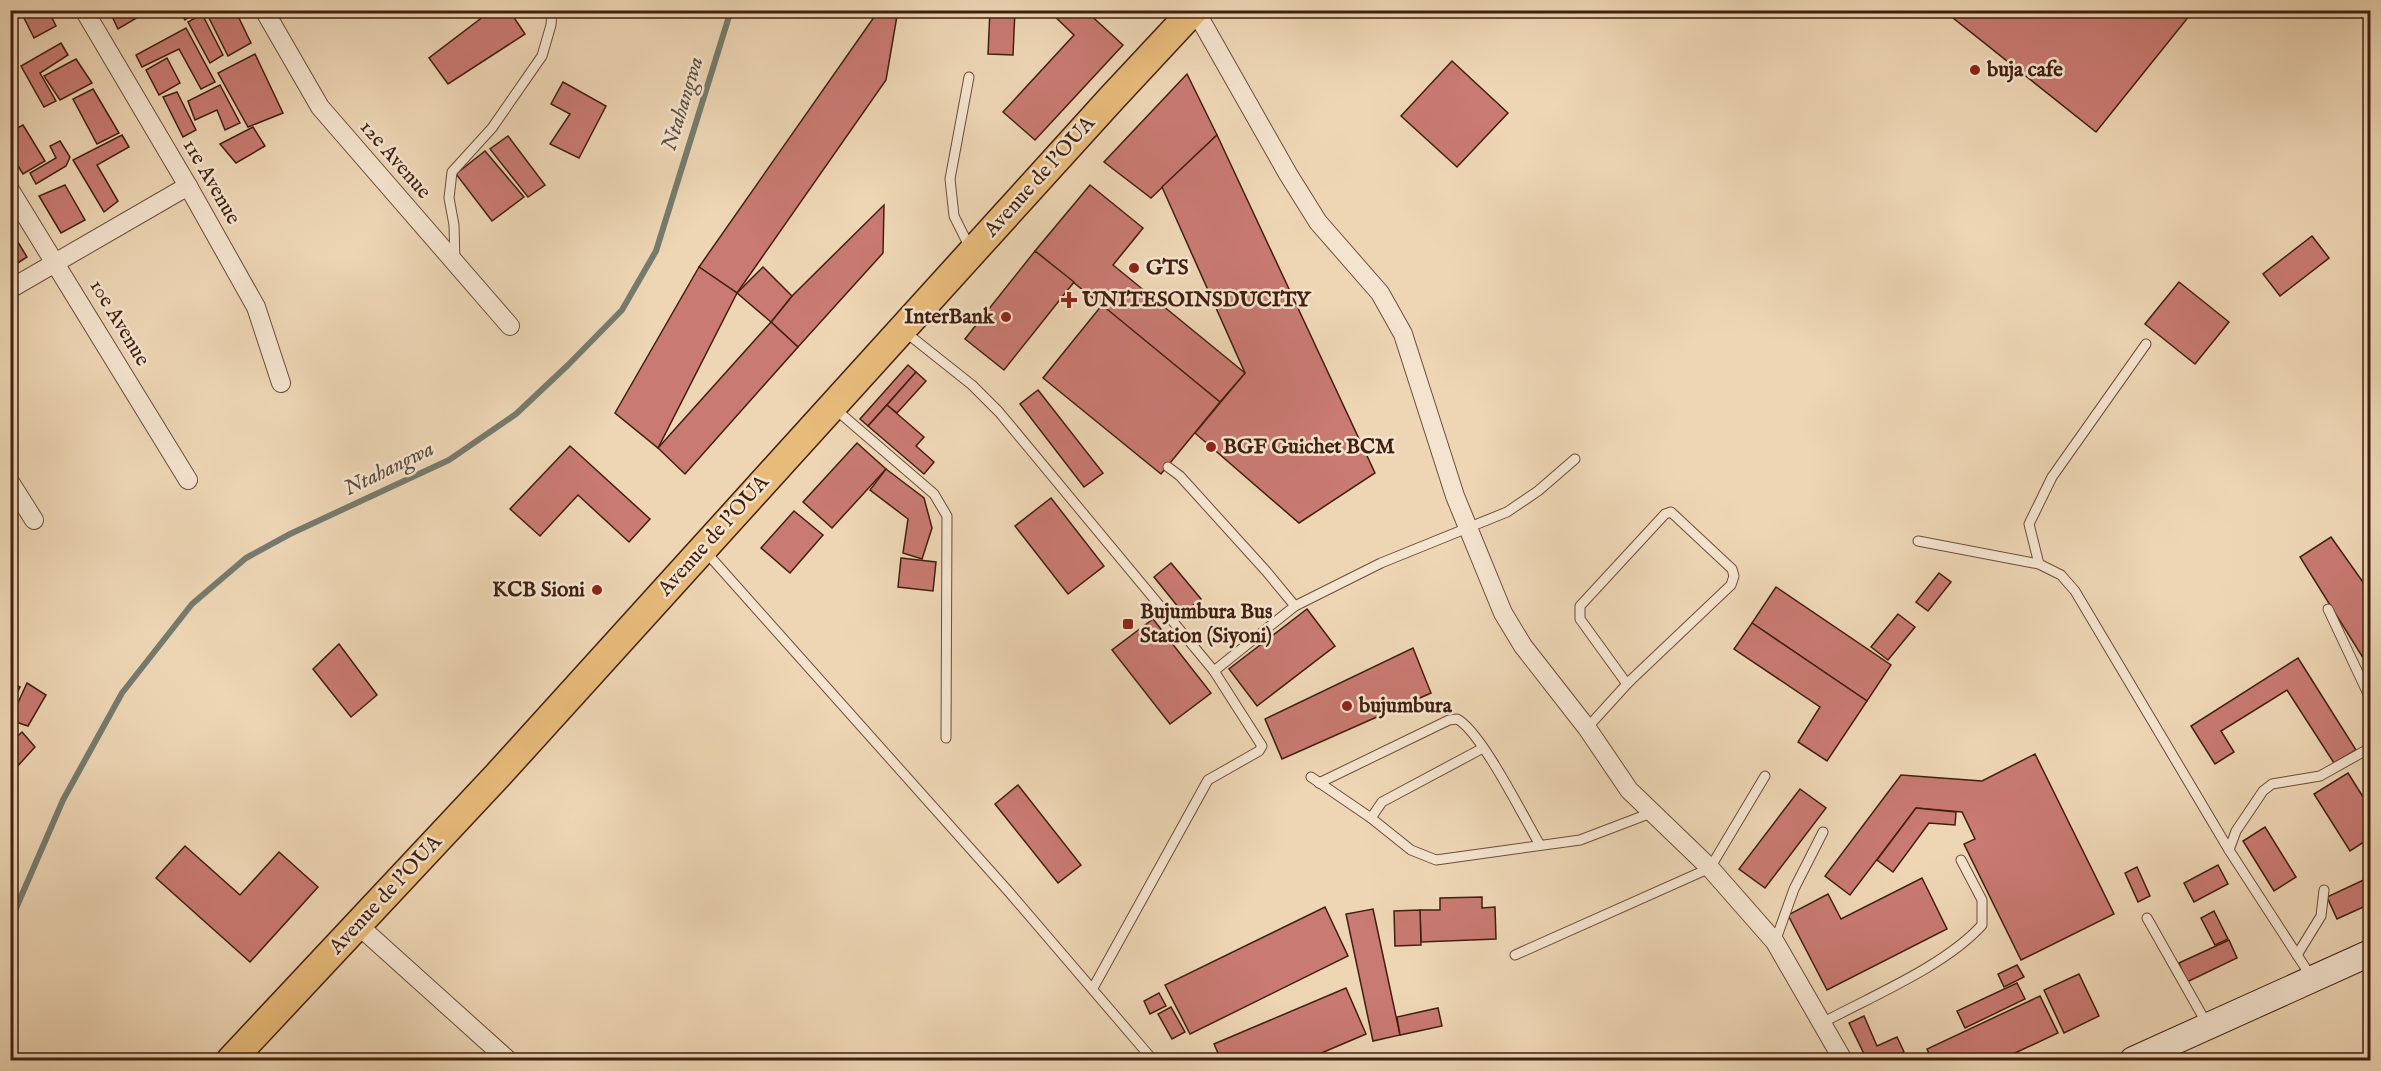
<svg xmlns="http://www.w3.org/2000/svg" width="2381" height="1071" font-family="'IM FELL English',serif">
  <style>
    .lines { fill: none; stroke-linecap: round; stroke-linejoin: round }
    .stream { stroke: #767b6e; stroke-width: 6 }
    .building { fill: #c97a72; stroke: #411f0f; stroke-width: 1.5 }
    .lane-casing { stroke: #6c4d38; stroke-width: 11 }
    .street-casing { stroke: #6c4d38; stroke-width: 20 }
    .secondary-casing { stroke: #411f0f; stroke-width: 28 }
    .primary-casing { stroke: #411f0f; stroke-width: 31 }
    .lane { stroke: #f4e4cf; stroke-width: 9 }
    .street { stroke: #f4e4cf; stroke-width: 18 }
    .secondary { stroke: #f4e4cf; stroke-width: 26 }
    .primary { stroke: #e7bb7a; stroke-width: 28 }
    .poi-dot { fill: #8f2418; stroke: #f4e4cf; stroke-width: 2 }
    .labels { text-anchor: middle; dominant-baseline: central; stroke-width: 5; stroke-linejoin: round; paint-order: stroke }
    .poi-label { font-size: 21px; font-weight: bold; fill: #411f0f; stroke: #f4e4cf; text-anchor: start }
    .street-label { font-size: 21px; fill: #411f0f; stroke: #f4e4cf }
    .water-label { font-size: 22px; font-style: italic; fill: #5b4d3f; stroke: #f4e4cf }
  </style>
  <rect width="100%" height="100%" fill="#eed6b5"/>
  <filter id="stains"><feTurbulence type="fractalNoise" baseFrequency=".00333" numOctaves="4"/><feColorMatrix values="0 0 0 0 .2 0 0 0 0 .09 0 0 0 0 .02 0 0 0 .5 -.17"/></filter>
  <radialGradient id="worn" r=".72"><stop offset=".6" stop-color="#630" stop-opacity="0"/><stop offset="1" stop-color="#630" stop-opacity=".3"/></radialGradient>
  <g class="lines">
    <path class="stream" d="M 10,922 L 63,800 L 122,693 L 192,604 L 246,558 L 290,534 L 449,460 L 516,414 L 568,365 L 622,310 L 656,251 L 731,10"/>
  </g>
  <g class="building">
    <path d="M 20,10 L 48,10 L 56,26 L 34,38 Z"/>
    <path d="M 109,10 L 150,10 L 118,29 Z"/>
    <path d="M 179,10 L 198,10 L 185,20 Z"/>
    <path d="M 205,10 L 235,10 L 251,43 L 228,56 Z"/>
    <path d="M 492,10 L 509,10 L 525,34 L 448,84 L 429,58 Z"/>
    <path d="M 879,10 L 898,10 L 886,80 L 737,293 L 699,267 Z"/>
    <path d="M 990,10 L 1015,10 L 1013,55 L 988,54 Z"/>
    <path d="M 1048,10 L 1085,10 L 1123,45 L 1035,140 L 1003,112 L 1074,35 Z"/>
    <path d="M 1943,10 L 2194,10 L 2096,132 Z"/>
    <path d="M 202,14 L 223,55 L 210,63 L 188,22 Z"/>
    <path d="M 186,28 L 215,82 L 201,89 L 179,49 L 142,67 L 136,55 Z"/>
    <path d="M 61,43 L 68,55 L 40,73 L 56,101 L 44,107 L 21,66 Z"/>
    <path d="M 255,54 L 283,113 L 248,127 L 218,73 Z"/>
    <path d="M 167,58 L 180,83 L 159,95 L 146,70 Z"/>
    <path d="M 76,59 L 92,83 L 60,100 L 44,76 Z"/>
    <path d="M 1452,61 L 1508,113 L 1457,167 L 1401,116 Z"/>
    <path d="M 1187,74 L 1217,135 L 1151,198 L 1104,162 Z"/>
    <path d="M 563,82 L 606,106 L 579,158 L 550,144 L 570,114 L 551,104 Z"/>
    <path d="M 220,85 L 240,123 L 225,130 L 217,110 L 195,120 L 188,101 Z"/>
    <path d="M 93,89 L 119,133 L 97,144 L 73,99 Z"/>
    <path d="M 177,92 L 196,130 L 183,137 L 163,97 Z"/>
    <path d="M 23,125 L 45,161 L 23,174 L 10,153 L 10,132 Z"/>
    <path d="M 253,127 L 265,146 L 236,163 L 220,144 Z"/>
    <path d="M 122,135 L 129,147 L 97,165 L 118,201 L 104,212 L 73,160 Z"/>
    <path d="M 1217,135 L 1375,473 L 1299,523 L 1195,433 L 1245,373 L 1162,187 Z"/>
    <path d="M 508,136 L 545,185 L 528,197 L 490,149 Z"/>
    <path d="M 60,141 L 70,157 L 66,166 L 36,184 L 30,173 L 56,158 L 50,146 Z"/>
    <path d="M 485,151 L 524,197 L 492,221 L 456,174 Z"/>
    <path d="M 65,185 L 85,220 L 61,233 L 39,196 Z"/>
    <path d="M 1090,185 L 1143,228 L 1113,265 L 1245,373 L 1220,402 L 1035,251 Z"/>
    <path d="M 884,205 L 883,253 L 798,347 L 771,322 L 792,296 Z"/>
    <path d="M 10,229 L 27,257 L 10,268 Z"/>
    <path d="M 2312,236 L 2329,258 L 2280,296 L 2263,274 Z"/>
    <path d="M 1035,251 L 1074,282 L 1004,370 L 965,339 Z"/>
    <path d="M 699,267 L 737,293 L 658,448 L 615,413 Z"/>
    <path d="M 763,267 L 792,296 L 771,322 L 737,293 Z"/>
    <path d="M 2179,282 L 2229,322 L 2195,364 L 2145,324 Z"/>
    <path d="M 1102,305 L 1220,402 L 1161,474 L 1043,378 Z"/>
    <path d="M 771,322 L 798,347 L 685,474 L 658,448 Z"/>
    <path d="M 908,365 L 916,372 L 868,426 L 860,419 Z"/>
    <path d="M 916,372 L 926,381 L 897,413 L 887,405 Z"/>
    <path d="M 1038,390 L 1103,473 L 1084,487 L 1020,404 Z"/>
    <path d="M 887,405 L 924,437 L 916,446 L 934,462 L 924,474 L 868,426 Z"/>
    <path d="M 857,443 L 886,469 L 832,528 L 803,502 Z"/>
    <path d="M 570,446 L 650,519 L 629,542 L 578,495 L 540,536 L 510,509 Z"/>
    <path d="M 886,469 L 924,498 L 932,528 L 922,559 L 903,553 L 908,519 L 870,490 Z"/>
    <path d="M 1051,498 L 1104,566 L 1068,594 L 1015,526 Z"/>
    <path d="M 794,511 L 823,535 L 790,573 L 761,548 Z"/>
    <path d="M 2331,537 L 2370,592 L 2370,669 L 2300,557 Z"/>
    <path d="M 901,558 L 936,562 L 933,591 L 898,587 Z"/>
    <path d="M 1171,563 L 1201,599 L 1183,613 L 1154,577 Z"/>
    <path d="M 1939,573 L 1951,582 L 1928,611 L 1916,602 Z"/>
    <path d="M 1776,587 L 1891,665 L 1867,701 L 1752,623 Z"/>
    <path d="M 1307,609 L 1335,646 L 1257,706 L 1229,669 Z"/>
    <path d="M 1898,614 L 1915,627 L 1888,660 L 1871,647 Z"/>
    <path d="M 1153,619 L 1211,693 L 1170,724 L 1112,650 Z"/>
    <path d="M 1752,623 L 1867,701 L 1827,761 L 1798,742 L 1820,707 L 1734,649 Z"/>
    <path d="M 339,644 L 377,695 L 351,717 L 313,669 Z"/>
    <path d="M 1413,648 L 1431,693 L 1282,759 L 1265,719 Z"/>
    <path d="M 2298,658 L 2356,750 L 2334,763 L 2287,690 L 2221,731 L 2234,752 L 2215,764 L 2191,726 Z"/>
    <path d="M 10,682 L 20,687 L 10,707 Z"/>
    <path d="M 27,683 L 46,695 L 28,726 L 10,720 Z"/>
    <path d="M 22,732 L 35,747 L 15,769 L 10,765 L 10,743 Z"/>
    <path d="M 2035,754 L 2114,914 L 2021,960 L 1964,844 L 1975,839 L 1962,812 L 1916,808 L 1850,895 L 1825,876 L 1901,775 L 1982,781 Z"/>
    <path d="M 2348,773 L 2370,808 L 2370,838 L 2350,851 L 2314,794 Z"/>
    <path d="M 1018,785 L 1081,865 L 1058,883 L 995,804 Z"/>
    <path d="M 1800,789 L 1826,808 L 1765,888 L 1739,869 Z"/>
    <path d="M 1916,808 L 1956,812 L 1955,825 L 1929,823 L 1893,872 L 1877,860 Z"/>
    <path d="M 2265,827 L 2296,877 L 2274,891 L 2243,841 Z"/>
    <path d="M 185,846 L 240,895 L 279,852 L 318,887 L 250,962 L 156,878 Z"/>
    <path d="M 2218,865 L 2228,884 L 2194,902 L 2184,883 Z"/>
    <path d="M 2137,867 L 2150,896 L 2138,902 L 2125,873 Z"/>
    <path d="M 2370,877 L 2370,904 L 2337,919 L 2327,897 Z"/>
    <path d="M 1922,878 L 1947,929 L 1827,990 L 1788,915 L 1828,894 L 1841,919 Z"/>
    <path d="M 1482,897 L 1482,908 L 1495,907 L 1496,939 L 1421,942 L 1420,910 L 1440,910 L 1440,898 Z"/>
    <path d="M 1325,907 L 1348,956 L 1190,1034 L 1165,985 Z"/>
    <path d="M 1373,909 L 1400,1035 L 1373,1041 L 1346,914 Z"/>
    <path d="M 1420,910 L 1421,945 L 1395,946 L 1394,911 Z"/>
    <path d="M 2214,911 L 2228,939 L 2215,945 L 2201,918 Z"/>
    <path d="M 2229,940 L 2237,958 L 2187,982 L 2179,963 Z"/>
    <path d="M 2017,965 L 2024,977 L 2004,987 L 1998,974 Z"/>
    <path d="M 2079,974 L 2099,1016 L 2064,1033 L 2044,990 Z"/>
    <path d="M 2017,983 L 2025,999 L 1965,1028 L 1957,1011 Z"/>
    <path d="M 1346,988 L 1366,1034 L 1305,1060 L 1221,1060 L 1214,1044 Z"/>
    <path d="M 1159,993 L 1166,1006 L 1150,1014 L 1144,1001 Z"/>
    <path d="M 2040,996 L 2058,1033 L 2000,1060 L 1932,1060 L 1927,1049 Z"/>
    <path d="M 1171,1007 L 1185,1032 L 1172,1039 L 1158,1014 Z"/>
    <path d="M 1438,1008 L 1442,1026 L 1400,1035 L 1397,1017 Z"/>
    <path d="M 1864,1016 L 1877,1046 L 1897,1037 L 1904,1052 L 1887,1060 L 1867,1060 L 1849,1023 Z"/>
  </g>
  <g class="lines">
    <g class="lane-casing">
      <g id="lane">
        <path d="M 969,77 L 950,179 L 954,216 L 970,248"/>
        <path d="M 455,261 L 454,225 L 449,198 L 452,172 L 492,128 L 542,56 L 551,25 L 552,10"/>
        <path d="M 904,331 L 972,385 L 999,412 L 1214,671 L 1295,606 L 1381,563 L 1507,512 L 1538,491 L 1575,459"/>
        <path d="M 834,408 L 934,494 L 947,516 L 946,738"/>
        <path d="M 1168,467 L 1180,476 L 1266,571 L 1295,606"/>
        <path d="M 1918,541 L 2039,564 L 2061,575 L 2075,591 L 2229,850 L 2312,978"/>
        <path d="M 705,551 L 1009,892 L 1153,1060"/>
        <path d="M 2039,564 L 2029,524 L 2052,477 L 2146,344"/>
        <path d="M 2328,609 L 2370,698"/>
        <path d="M 1587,728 L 1627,684 L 1632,679 L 1731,585 L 1734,576 L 1732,569 L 1671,512 L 1665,514 L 1580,606 L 1580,619 L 1627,684"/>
        <path d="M 1311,777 L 1371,818 L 1411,850 L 1436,860 L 1580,840 L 1651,813"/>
        <path d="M 1319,783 L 1449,720 L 1457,719 C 1481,731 1524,818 1540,845"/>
        <path d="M 1371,818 L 1382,802 L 1483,748"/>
        <path d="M 2229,850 L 2236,831 L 2263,791 L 2272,784 L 2320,776 L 2370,748"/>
        <path d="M 2147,918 L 2207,1024"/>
        <path d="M 1775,942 L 1794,889 L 1823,832"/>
        <path d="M 1515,955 L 1710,868 L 1765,776"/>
        <path d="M 2297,955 L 2321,916 L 2324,890"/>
        <path d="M 1093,988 L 1208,780 L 1259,751 L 1262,746 L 1214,671"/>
        <path d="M 1822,1023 C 1872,996 1945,966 1982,925 L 1982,900 L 1961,860"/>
      </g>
    </g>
    <g class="street-casing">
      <g id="street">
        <path d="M 84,10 L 188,186 L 256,307 L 281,383"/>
        <path d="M 264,10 L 320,107 L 510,326"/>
        <path d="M 1195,10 L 1288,174 L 1318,222 L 1380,293 L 1403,334 L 1455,496 L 1503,613 L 1523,646 L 1587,728 L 1629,790 L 1710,868 L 1775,942 L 1843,1060"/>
        <path d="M 10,190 L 188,480"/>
        <path d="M 10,289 L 188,186"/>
        <path d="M 10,482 L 34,520"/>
        <path d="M 358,925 L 508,1060"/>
      </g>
    </g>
    <g class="secondary-casing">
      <path id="secondary" d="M 2133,1060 L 2370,953"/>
    </g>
    <g class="primary-casing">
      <path id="primary" d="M 231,1060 L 498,775 L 1111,99 L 1194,10"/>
    </g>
    <use href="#lane" class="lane"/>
    <use href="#street" class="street"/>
    <use href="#secondary" class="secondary"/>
    <use href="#primary" class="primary"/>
  </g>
  <g class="poi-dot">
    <circle cx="1975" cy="70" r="6"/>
    <circle cx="1134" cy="268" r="6"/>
    <path d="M1066 291h6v6h6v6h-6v6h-6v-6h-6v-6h6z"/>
    <circle cx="1006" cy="317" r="6"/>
    <circle cx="1211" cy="447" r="6"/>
    <circle cx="597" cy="590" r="6"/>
    <rect x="1122" y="618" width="12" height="12" rx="3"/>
    <circle cx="1347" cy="706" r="6"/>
  </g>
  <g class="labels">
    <g class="poi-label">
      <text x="1987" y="70">buja cafe</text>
      <text x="1146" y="268">GTS</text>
      <text x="1082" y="300">UNITESOINSDUCITY</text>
      <text x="994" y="317" text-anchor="end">InterBank</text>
      <text x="1223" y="447">BGF Guichet BCM</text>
      <text x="585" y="590" text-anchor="end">KCB Sioni</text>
      <text x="1140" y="612">Bujumbura Bus<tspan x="1140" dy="24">Station (Siyoni)</tspan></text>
      <text x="1359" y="706">bujumbura</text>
    </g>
    <g class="street-label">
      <text transform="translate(395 160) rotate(49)">12e Avenue</text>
      <text transform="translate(1040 177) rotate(-48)">Avenue de l'OUA</text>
      <text transform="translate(211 182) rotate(60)">11e Avenue</text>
      <text transform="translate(119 323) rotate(59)">10e Avenue</text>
      <text transform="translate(714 536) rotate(-48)">Avenue de l'OUA</text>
      <text transform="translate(386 895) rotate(-47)">Avenue de l'OUA</text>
    </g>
    <g class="water-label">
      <text transform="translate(683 104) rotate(-73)">Ntahangwa</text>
      <text transform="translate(389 469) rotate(-26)">Ntahangwa</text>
    </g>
  </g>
  <rect width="2381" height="1071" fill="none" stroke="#eed6b5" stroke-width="36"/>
  <rect x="12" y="12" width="2357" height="1047" fill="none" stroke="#411f0f" stroke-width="3"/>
  <rect x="18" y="18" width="2345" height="1035" fill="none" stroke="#411f0f" stroke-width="1.5"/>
  <rect width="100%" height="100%" filter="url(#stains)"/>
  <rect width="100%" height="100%" fill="url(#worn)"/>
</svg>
